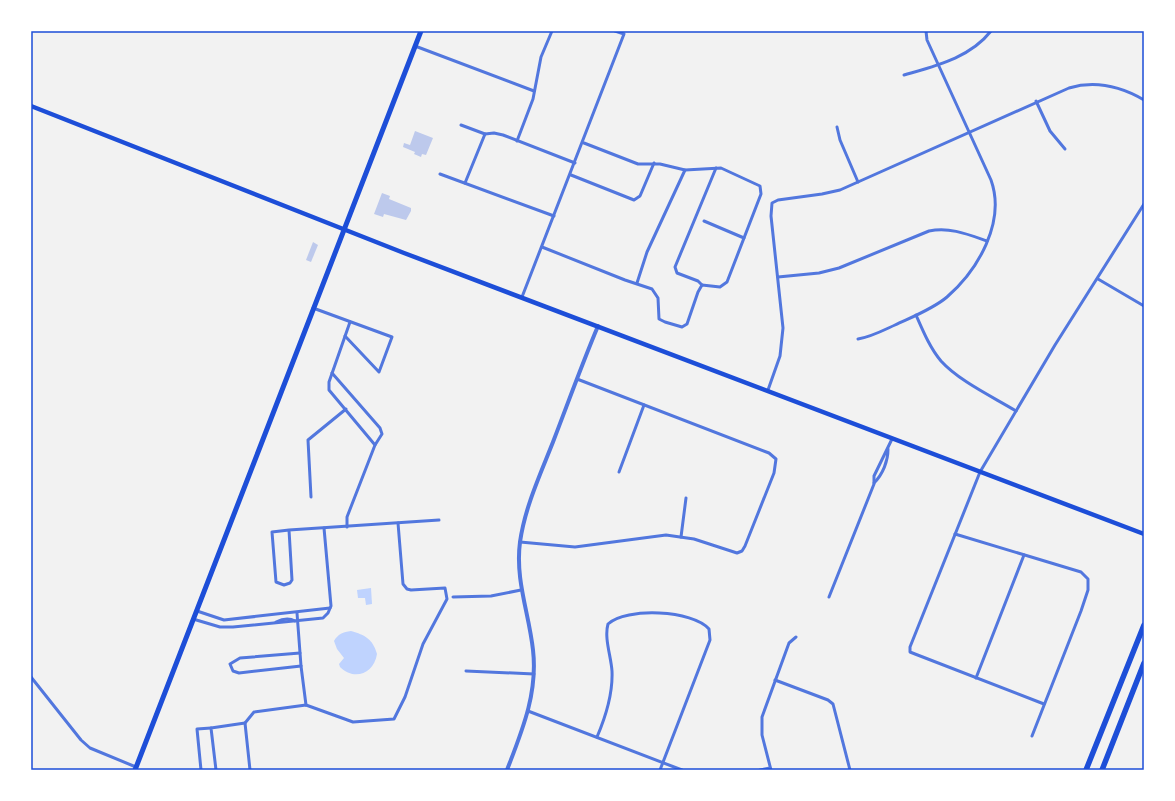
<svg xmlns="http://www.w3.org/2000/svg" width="1175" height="801" font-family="'Fira Sans',sans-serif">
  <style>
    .water { fill: #bfd3fe }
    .building { fill: #bdc9ec }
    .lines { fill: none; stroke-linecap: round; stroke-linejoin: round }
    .minor { stroke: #5277de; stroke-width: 3 }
    .tertiary { stroke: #5277de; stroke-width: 4 }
    .secondary { stroke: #1d4ed8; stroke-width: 4.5 }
    .primary { stroke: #1d4ed8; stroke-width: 5 }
    .motorway { stroke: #1d4ed8; stroke-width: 5.5 }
    .neatline { fill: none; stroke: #1d4ed8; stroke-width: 1.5 }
  </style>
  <rect width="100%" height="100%" fill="#f2f2f2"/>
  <g class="water">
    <path d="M 371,588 L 372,604 L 366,605 L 365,598 L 358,598 L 357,590 Z"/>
    <path d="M 351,631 C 365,635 373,639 377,654 C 374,674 354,681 340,667 L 339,664 L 344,658 L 337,649 L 334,641 C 338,634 343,632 351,631 Z"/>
  </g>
  <g class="building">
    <path d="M 415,131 L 433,138 L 426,155 L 422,154 L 421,157 L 414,154 L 415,152 L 403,147 L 404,143 L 410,145 Z"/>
    <path d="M 382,193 L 390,196 L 389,199 L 411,208 L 411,211 L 406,220 L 384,214 L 383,217 L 374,214 Z"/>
    <path d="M 313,242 L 318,245 L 311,262 L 306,260 Z"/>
  </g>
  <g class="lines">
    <g class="minor">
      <path d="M 415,46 L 534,91"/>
      <path d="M 904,75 C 935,66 970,58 991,31"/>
      <path d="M 1036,101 L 1050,131 L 1065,149"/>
      <path d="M 461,125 L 485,134 L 494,133 L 503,135 L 575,163"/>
      <path d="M 837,127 L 840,140 L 858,182"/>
      <path d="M 517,141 L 533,99 L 541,57 L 552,31"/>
      <path d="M 440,174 L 554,216"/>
      <path d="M 571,175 L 634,200 L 640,196 L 654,163"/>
      <path d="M 465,183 L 485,134"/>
      <path d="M 704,221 L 744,238"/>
      <path d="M 542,247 L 625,280 L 652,289 L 658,298 L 659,319 L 665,322 L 682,327 L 687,324 L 698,292 L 702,285 L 720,287 L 727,282 L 761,194 L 760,186 L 721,168 L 685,170 L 660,164 L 638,164 L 584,143"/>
      <path d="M 778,277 L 819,273 L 839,268 L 929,231 C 950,227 967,234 987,241"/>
      <path d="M 1098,279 L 1144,306"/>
      <path d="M 637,283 L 647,252 L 685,170"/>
      <path d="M 702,285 L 698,281 L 677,273 L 675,267 L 716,168"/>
      <path d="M 522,297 L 624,34 L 615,31"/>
      <path d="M 313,308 L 392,337 L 379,372 L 345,336"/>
      <path d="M 916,315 C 923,331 930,348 941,361 C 959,381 993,397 1016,411"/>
      <path d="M 858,339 C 871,337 884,330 895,325 C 912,317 933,309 947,297 C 978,270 1006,222 991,180 L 927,40 L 926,31"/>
      <path d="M 332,373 L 380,428 L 382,434 L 375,445"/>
      <path d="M 768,390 L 780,356 L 783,328 L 771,216 L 772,203 L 778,200 L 822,194 L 840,190 L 1069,88 C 1096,80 1120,86 1144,100"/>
      <path d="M 619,472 L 644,405"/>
      <path d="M 874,483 C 883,474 888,461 888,449"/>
      <path d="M 311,497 L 308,440 L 346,409"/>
      <path d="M 347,527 L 347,517 L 375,445 L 329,390 L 329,382 L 350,322"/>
      <path d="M 289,530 L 292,580 L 290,583 L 284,585 L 276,582 L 272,532 L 289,530 L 439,520"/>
      <path d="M 955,534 L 1081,572 L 1088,579 L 1088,590 L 1081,611 L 1032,736"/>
      <path d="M 681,537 L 686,498"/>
      <path d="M 520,542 L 575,547 L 666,535 L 694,539 L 737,553 L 742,551 L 745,546 L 774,473 L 776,459 L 769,453 L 577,379"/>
      <path d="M 453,597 L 491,596 L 521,590"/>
      <path d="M 829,597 L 874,484 L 874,476 L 892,439"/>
      <path d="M 197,611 L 224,620 L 330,608"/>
      <path d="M 297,613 L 301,666 L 306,705"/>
      <path d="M 193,619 L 220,627 L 233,627 L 323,618 L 328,613 L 331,606 L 324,528"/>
      <path d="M 276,622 C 282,619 288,617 295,621"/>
      <path d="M 300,653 L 240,658 L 230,664 L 233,671 L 239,673 L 301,666"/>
      <path d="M 466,671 L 534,674"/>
      <path d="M 31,677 L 81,740 L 90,748 L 136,767"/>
      <path d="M 976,678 L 1024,555"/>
      <path d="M 775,680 L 828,700 L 833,704 L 850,770"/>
      <path d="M 1044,704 L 915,654 L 910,652 L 910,647 L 980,472 L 1055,345 L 1144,204"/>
      <path d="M 528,711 L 682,770"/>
      <path d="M 597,737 C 606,716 613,694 612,671 C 611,656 604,638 608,624 C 626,607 693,610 709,629 L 710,640 L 660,770"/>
      <path d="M 201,770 L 197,729 L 211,728"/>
      <path d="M 216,770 L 211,728 L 245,723"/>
      <path d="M 250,770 L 245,723 L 254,712 L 306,705 L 353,722 L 394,719 L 405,697 L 423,644 L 447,599 L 445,588 L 411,590 L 407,589 L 403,584 L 398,523"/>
      <path d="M 760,770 L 770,768"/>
      <path d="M 771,770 L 762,735 L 762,717 L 789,643 L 796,637"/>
    </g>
    <path class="tertiary" d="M 507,770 C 522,731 538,693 533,650 C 529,613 515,580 520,542 C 525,507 540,475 553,442 C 568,403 582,364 598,326"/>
    <path class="secondary" d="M 31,106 L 404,253 L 1144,534"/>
    <path class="primary" d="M 135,770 L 421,31"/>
    <g class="motorway">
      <path d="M 1086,770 L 1144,625"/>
      <path d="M 1102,770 L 1144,663"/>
    </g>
  </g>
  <rect width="1175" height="801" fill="none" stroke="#ffffff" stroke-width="64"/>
  <rect x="32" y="32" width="1111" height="737" class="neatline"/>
</svg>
